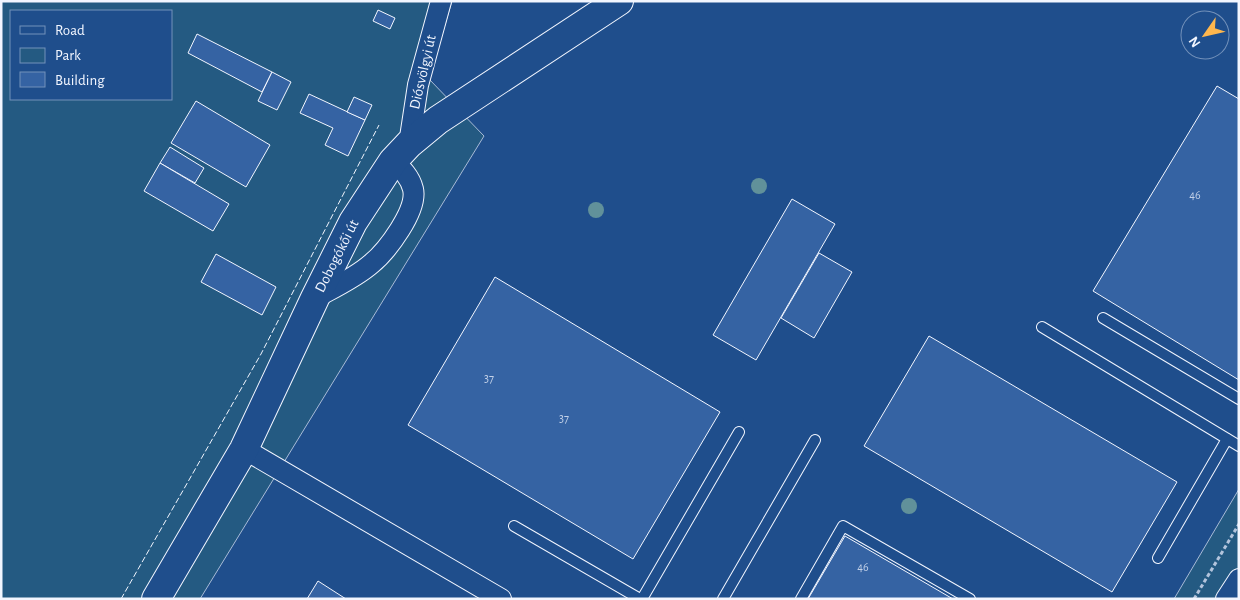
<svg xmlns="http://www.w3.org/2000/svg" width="1240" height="600" font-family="'Alegreya Sans',sans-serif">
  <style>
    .green { fill: #245a82; stroke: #a8bbd7; fill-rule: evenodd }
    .building { fill: #3563a3; stroke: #f2f6ff }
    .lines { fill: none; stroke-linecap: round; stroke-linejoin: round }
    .service-casing { stroke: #f2f6ff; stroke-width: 12 }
    .minor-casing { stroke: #f2f6ff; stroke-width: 22 }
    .secondary-casing { stroke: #f2f6ff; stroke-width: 30 }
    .path { stroke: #b3c4dc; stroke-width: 3; stroke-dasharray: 4 2.5; stroke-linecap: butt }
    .service { stroke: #1f4e8c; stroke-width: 10 }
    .minor { stroke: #1f4e8c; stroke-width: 20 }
    .secondary { stroke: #1f4e8c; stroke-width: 28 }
    .fence { stroke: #f2f6ff; stroke-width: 1; stroke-dasharray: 6 2.5; stroke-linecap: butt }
    .tree { fill: #61919a }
    .labels { text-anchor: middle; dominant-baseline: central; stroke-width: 4; stroke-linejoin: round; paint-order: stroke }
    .number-label { font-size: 12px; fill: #c3d1e8 }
    .street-label { font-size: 15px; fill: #f2f6ff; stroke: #1f4e8c }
  </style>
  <rect width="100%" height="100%" fill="#1f4e8c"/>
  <g class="green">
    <path d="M 1,1 L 452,1 L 429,79 L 484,136 L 200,599 L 1,599 ZM 11,11 L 171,11 L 171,99 L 11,99 Z"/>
    <path d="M 1239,489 L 1239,599 L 1174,599 Z"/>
  </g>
  <g class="building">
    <path d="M 378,10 L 395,18 L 390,29 L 373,21 Z"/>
    <path d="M 197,34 L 272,72 L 262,92 L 188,53 Z"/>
    <path d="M 272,72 L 291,82 L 277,110 L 258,101 Z"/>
    <path d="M 1217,86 L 1239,99 L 1239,380 L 1093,291 Z"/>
    <path d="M 309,94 L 365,120 L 348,156 L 325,145 L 333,128 L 300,113 Z"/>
    <path d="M 354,97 L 372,105 L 365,120 L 347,112 Z"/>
    <path d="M 196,101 L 270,145 L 246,187 L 171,143 Z"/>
    <path d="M 170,147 L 204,168 L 195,183 L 160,163 Z"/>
    <path d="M 160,163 L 229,204 L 213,231 L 144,191 Z"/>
    <path d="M 792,199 L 835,224 L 756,360 L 713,335 Z"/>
    <path d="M 819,253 L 852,272 L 814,338 L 781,318 Z"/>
    <path d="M 216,254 L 276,287 L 262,315 L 201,282 Z"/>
    <path d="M 495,277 L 720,412 L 633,559 L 408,425 Z"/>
    <path d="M 929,336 L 1177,482 L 1112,592 L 864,446 Z"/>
    <path d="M 845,536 L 953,599 L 808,599 Z"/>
    <path d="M 318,581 L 346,599 L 307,599 Z"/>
  </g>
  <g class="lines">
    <g class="service-casing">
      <g id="service">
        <path d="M 1103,318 L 1239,399"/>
        <path d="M 1042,327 L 1239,446"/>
        <path d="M 514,526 L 640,599"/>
        <path d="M 1158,558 L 1227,439"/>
        <path d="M 642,599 L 739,432"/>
        <path d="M 723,599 L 815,440"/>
        <path d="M 801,599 L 843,526 L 970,599"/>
      </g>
    </g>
    <g class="minor-casing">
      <g id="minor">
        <path d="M 409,144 L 418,85 L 441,1"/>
        <path d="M 315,298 C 333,288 355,278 371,264 C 387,251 418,210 413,189 C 410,177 402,169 393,161"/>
        <path d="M 244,449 L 501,599"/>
        <path d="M 1226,599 L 1239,579"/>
      </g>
    </g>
    <g class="secondary-casing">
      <path id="secondary" d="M 156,599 L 244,449 L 315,298 L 353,222 L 393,161 L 409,144 L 438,120 L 619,1"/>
    </g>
    <path class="path" d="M 1194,599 L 1239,524"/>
    <use href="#service" class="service"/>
    <use href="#minor" class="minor"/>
    <use href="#secondary" class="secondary"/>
    <path class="fence" d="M 121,599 L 261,354 L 379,125"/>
  </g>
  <g class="tree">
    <circle cx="759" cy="186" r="8"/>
    <circle cx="596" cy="210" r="8"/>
    <circle cx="909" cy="506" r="8"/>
  </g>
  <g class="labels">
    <g class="number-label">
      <text x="1195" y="195">46</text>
      <text x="489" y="378">37</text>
      <text x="564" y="418">37</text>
      <text x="863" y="567">46</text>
    </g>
    <g class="street-label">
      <text transform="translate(423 72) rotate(-77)">Diósvölgyi út</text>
      <text transform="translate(337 256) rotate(-63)">Dobogókői út</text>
    </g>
  </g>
  <rect width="1240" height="600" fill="none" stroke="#f2f6ff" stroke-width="5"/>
  <rect x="10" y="10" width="162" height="90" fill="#1f4e8c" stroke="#7391ba"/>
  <rect x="20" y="26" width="25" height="8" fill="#1f4e8c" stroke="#7391ba"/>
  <text x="55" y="35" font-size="15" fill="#f2f6ff">Road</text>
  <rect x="20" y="48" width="25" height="15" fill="#245a82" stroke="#7391ba"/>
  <text x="55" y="60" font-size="15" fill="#f2f6ff">Park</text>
  <rect x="20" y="72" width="25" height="15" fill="#3563a3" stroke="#7391ba"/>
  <text x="55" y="85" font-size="15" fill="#f2f6ff">Building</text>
  <g transform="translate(1205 35) rotate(236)"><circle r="24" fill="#1f4e8c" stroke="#7391ba"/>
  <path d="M0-4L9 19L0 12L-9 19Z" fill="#ffb74d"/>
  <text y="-8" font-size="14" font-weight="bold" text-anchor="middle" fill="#f2f6ff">N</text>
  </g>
</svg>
